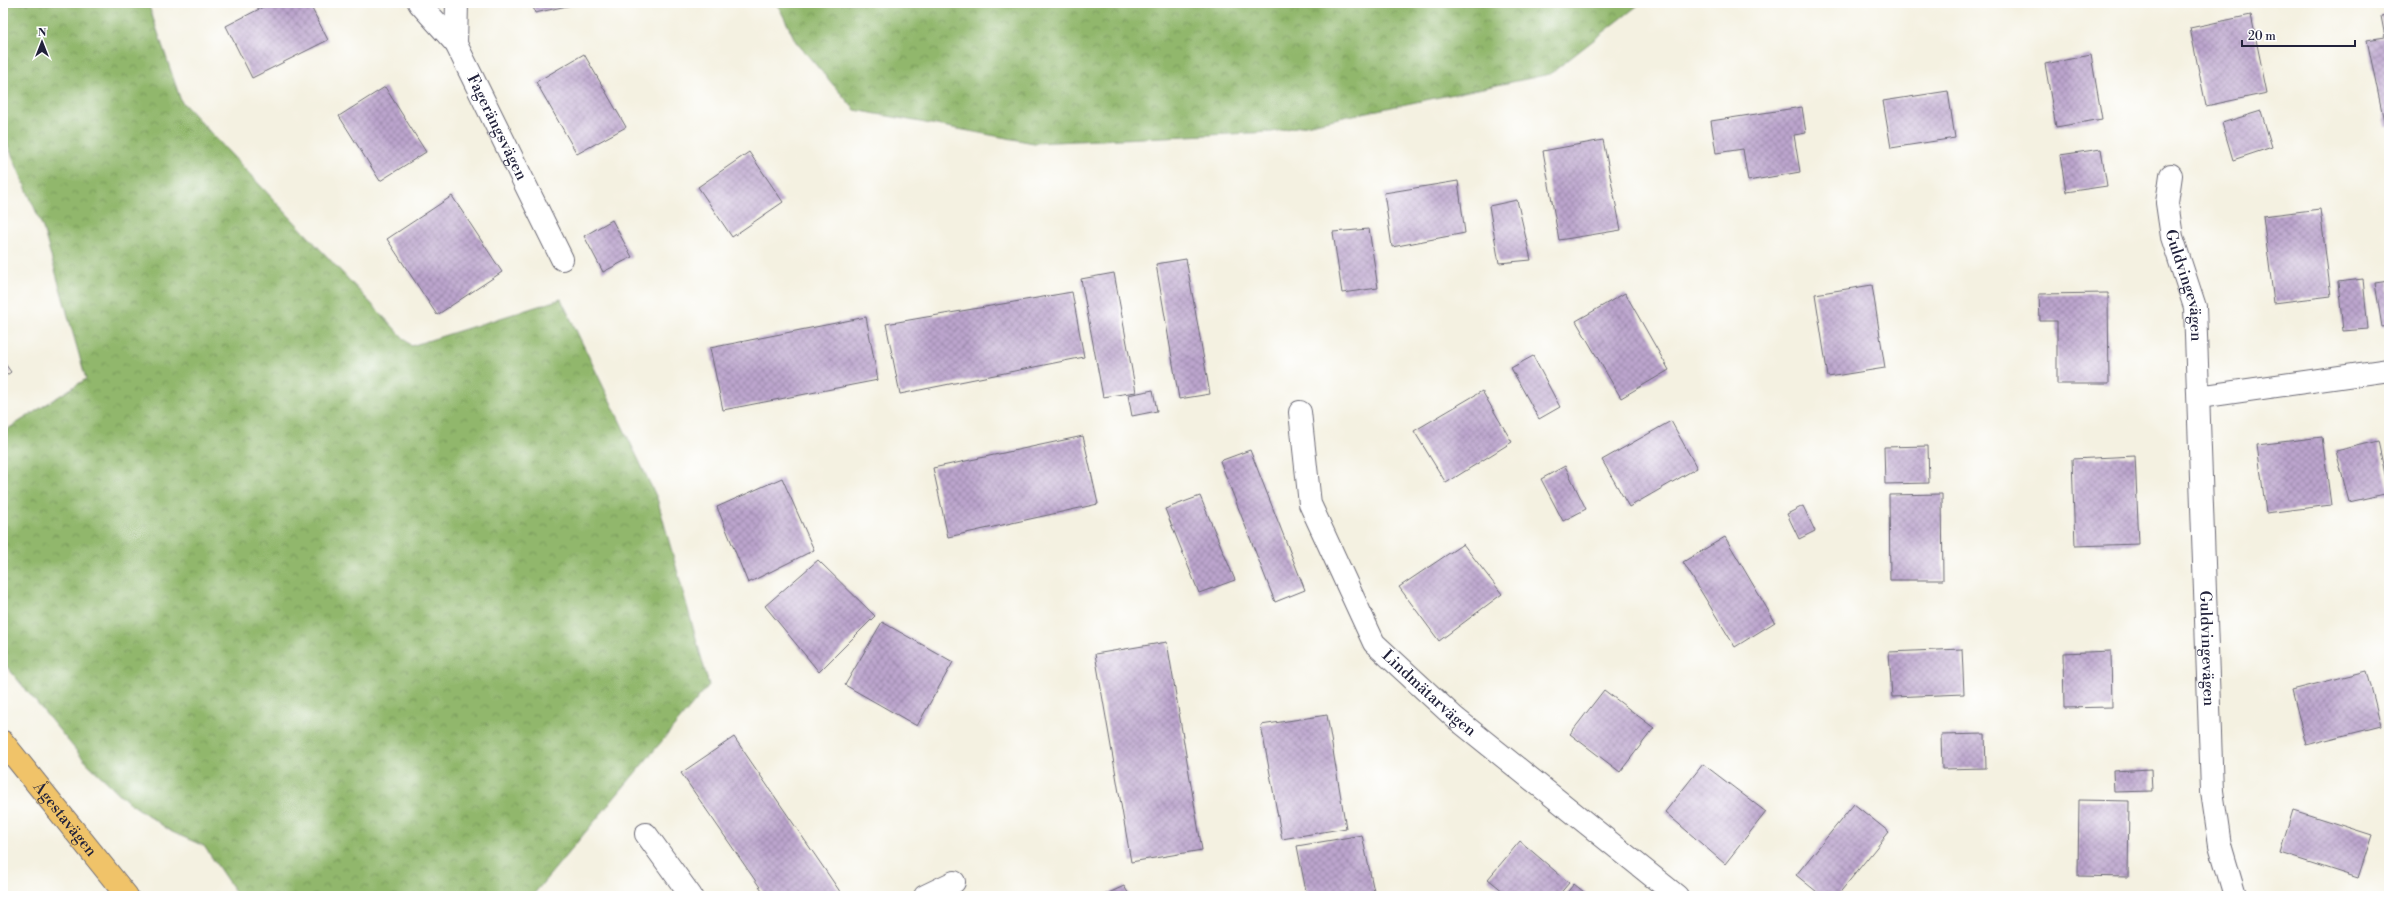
<svg xmlns="http://www.w3.org/2000/svg" width="2392" height="899" font-family="'Libre Bodoni',serif">
  <style>
    .forest { fill: url(#forest-crowns); stroke: #5a6c54 }
    .building { fill: url(#building-cross-hatch) }
    .lines { fill: none; stroke-linecap: round; stroke-linejoin: round }
    .minor-casing { stroke: #6c6a75; stroke-width: 24 }
    .major-casing { stroke: #6c6a75; stroke-width: 24 }
    .minor { stroke: #fff; stroke-width: 22 }
    .major { stroke: #f0c369; stroke-width: 22 }
    .labels { text-anchor: middle; dominant-baseline: central; stroke-width: 4; stroke-linejoin: round; paint-order: stroke }
    .street-label { font-size: 16px; fill: #22223b; stroke: #fff }
  </style>
  <defs>
    <pattern id="forest-crowns" width="20" height="18" patternUnits="userSpaceOnUse"><rect width="20" height="18" fill="#91b76c"/><path d="M2 6a3 3 0 1 1 6 0M12 15a3 3 0 1 1 6 0" fill="none" stroke="#76945a"/></pattern>
    <pattern id="building-cross-hatch" width="8" height="8" patternUnits="userSpaceOnUse"><rect width="8" height="8" fill="#bca5cd"/><path d="M0 0l8 8M0 8l8-8" fill="none" stroke="#9886a8"/></pattern>
  </defs>
  <rect width="100%" height="100%" fill="#fff"/>
  <filter id="ink" filterUnits="userSpaceOnUse"><feTurbulence type="fractalNoise" baseFrequency=".025" numOctaves="2"/><feDisplacementMap in="SourceGraphic" scale="8" xChannelSelector="R" yChannelSelector="G"/><feConvolveMatrix kernelMatrix="1 2 1 2 8 2 1 2 1" color-interpolation-filters="sRGB"/></filter>
  <filter id="wash" filterUnits="userSpaceOnUse"><feTurbulence type="fractalNoise" baseFrequency=".012" numOctaves="4" result="noise"/><feDisplacementMap in="SourceGraphic" scale="16" xChannelSelector="R" yChannelSelector="G"/><feGaussianBlur stdDeviation="0.9" result="paint"/><feColorMatrix in="noise" values="0 0 0 0 0 0 0 0 0 0 0 0 0 0 0 0 0 1.4 0 .05"/><feComposite in="paint" operator="in"/></filter>
  <g filter="url(#wash)">
    <rect width="100%" height="100%" fill="#f4f1e1"/>
    <g class="forest">
      <path d="M 3,3 L 148,3 L 181,101 L 411,346 L 561,299 L 657,498 L 709,685 L 532,896 L 238,896 L 204,846 L 172,832 L 127,801 L 84,760 L 3,662 L 3,432 L 86,379 L 43,228 L 3,134 Z"/>
      <path d="M 777,3 L 1641,3 L 1550,74 L 1272,132 L 1034,143 L 855,110 L 796,42 Z"/>
    </g>
    <g id="blocks">
      <g class="building">
        <path d="M 271,3 L 309,3 L 328,40 L 252,78 L 226,26 Z"/>
        <path d="M 532,3 L 576,3 L 576,4 L 535,13 Z"/>
        <path d="M 2389,14 L 2389,126 L 2385,126 L 2367,40 L 2385,37 L 2381,16 Z"/>
        <path d="M 2251,15 L 2267,93 L 2206,106 L 2190,28 Z"/>
        <path d="M 584,54 L 626,127 L 577,154 L 536,82 Z"/>
        <path d="M 2091,55 L 2102,119 L 2056,127 L 2045,64 Z"/>
        <path d="M 385,87 L 426,152 L 380,181 L 339,116 Z"/>
        <path d="M 1948,91 L 1955,138 L 1891,148 L 1883,101 Z"/>
        <path d="M 1802,107 L 1806,133 L 1794,135 L 1800,172 L 1748,181 L 1743,149 L 1716,153 L 1711,121 Z"/>
        <path d="M 2261,111 L 2272,147 L 2233,160 L 2222,123 Z"/>
        <path d="M 1603,140 L 1621,230 L 1559,240 L 1543,151 Z"/>
        <path d="M 2101,149 L 2107,186 L 2066,192 L 2060,155 Z"/>
        <path d="M 749,152 L 783,202 L 732,237 L 698,187 Z"/>
        <path d="M 1458,181 L 1465,233 L 1392,247 L 1384,193 Z"/>
        <path d="M 452,196 L 502,272 L 437,315 L 387,239 Z"/>
        <path d="M 1517,200 L 1531,260 L 1499,263 L 1489,206 Z"/>
        <path d="M 2320,209 L 2331,296 L 2274,303 L 2263,216 Z"/>
        <path d="M 612,220 L 632,257 L 603,272 L 584,236 Z"/>
        <path d="M 1369,229 L 1378,288 L 1342,293 L 1333,232 Z"/>
        <path d="M 1186,259 L 1210,394 L 1179,399 L 1156,264 Z"/>
        <path d="M 1114,273 L 1136,392 L 1103,397 L 1081,279 Z"/>
        <path d="M 2363,279 L 2368,329 L 2343,331 L 2338,282 Z"/>
        <path d="M 2389,281 L 2389,326 L 2382,327 L 2375,283 Z"/>
        <path d="M 1872,285 L 1885,368 L 1828,377 L 1815,294 Z"/>
        <path d="M 1072,292 L 1084,357 L 900,394 L 886,324 Z"/>
        <path d="M 1625,293 L 1669,370 L 1621,398 L 1576,321 Z"/>
        <path d="M 2108,293 L 2109,384 L 2057,384 L 2057,321 L 2040,321 L 2039,294 Z"/>
        <path d="M 866,317 L 878,380 L 723,410 L 710,348 Z"/>
        <path d="M 1533,356 L 1560,407 L 1539,419 L 1511,368 Z"/>
        <path d="M 3,361 L 11,372 L 3,378 Z"/>
        <path d="M 1153,390 L 1157,411 L 1132,416 L 1128,395 Z"/>
        <path d="M 1482,391 L 1512,442 L 1446,483 L 1414,431 Z"/>
        <path d="M 1671,421 L 1697,468 L 1629,507 L 1602,460 Z"/>
        <path d="M 1083,436 L 1098,504 L 948,537 L 933,468 Z"/>
        <path d="M 2322,437 L 2331,505 L 2266,513 L 2257,445 Z"/>
        <path d="M 2378,441 L 2389,493 L 2349,502 L 2336,451 Z"/>
        <path d="M 1928,446 L 1929,483 L 1885,484 L 1884,447 Z"/>
        <path d="M 1250,450 L 1305,590 L 1275,602 L 1220,461 Z"/>
        <path d="M 2135,456 L 2139,544 L 2075,546 L 2072,459 Z"/>
        <path d="M 1565,466 L 1586,509 L 1563,521 L 1541,479 Z"/>
        <path d="M 782,478 L 814,550 L 748,583 L 717,507 Z"/>
        <path d="M 1942,494 L 1943,580 L 1890,580 L 1889,495 Z"/>
        <path d="M 1200,496 L 1235,580 L 1199,593 L 1165,509 Z"/>
        <path d="M 1803,506 L 1815,531 L 1799,539 L 1787,514 Z"/>
        <path d="M 1725,537 L 1775,622 L 1735,647 L 1683,562 Z"/>
        <path d="M 1463,544 L 1502,594 L 1439,641 L 1399,587 Z"/>
        <path d="M 818,560 L 875,616 L 819,672 L 765,606 Z"/>
        <path d="M 882,622 L 953,662 L 917,726 L 845,685 Z"/>
        <path d="M 1167,642 L 1202,850 L 1131,862 L 1095,654 Z"/>
        <path d="M 1962,649 L 1964,694 L 1892,697 L 1889,652 Z"/>
        <path d="M 2111,651 L 2112,707 L 2064,708 L 2063,653 Z"/>
        <path d="M 2367,671 L 2381,726 L 2306,745 L 2292,690 Z"/>
        <path d="M 1604,690 L 1654,728 L 1620,772 L 1570,734 Z"/>
        <path d="M 1327,715 L 1346,828 L 1282,839 L 1261,725 Z"/>
        <path d="M 1985,734 L 1986,768 L 1942,769 L 1941,735 Z"/>
        <path d="M 734,737 L 843,896 L 766,896 L 681,773 Z"/>
        <path d="M 1703,764 L 1766,812 L 1725,864 L 1665,812 Z"/>
        <path d="M 2151,769 L 2152,791 L 2114,792 L 2113,771 Z"/>
        <path d="M 2079,800 L 2129,801 L 2128,877 L 2078,876 Z"/>
        <path d="M 1854,804 L 1889,832 L 1837,896 L 1822,896 L 1796,875 Z"/>
        <path d="M 2293,810 L 2372,835 L 2358,878 L 2280,853 Z"/>
        <path d="M 1362,835 L 1375,896 L 1307,896 L 1297,846 Z"/>
        <path d="M 1520,841 L 1569,883 L 1558,896 L 1509,896 L 1488,879 Z"/>
        <path d="M 1574,884 L 1589,896 L 1564,896 Z"/>
        <path d="M 1124,886 L 1130,896 L 1102,896 Z"/>
      </g>
    </g>
  </g>
  <g filter="url(#ink)">
    <use href="#blocks" fill-opacity="0" stroke="#6c6a75" stroke-width="1"/>
    <g class="lines">
      <g class="minor-casing">
        <g id="minor">
          <path id="s1" d="M 419,3 L 456,44 L 562,259"/>
          <path d="M 456,44 L 457,3"/>
          <path id="s2" d="M 2171,175 L 2167,203 L 2172,237 L 2195,307 L 2212,791 L 2220,845 L 2235,896"/>
          <path d="M 2199,397 L 2389,370"/>
          <path id="s3" d="M 1300,412 L 1310,504 L 1374,643 L 1454,717 L 1677,896"/>
          <path d="M 646,834 L 691,896"/>
          <path d="M 925,896 L 954,882"/>
        </g>
      </g>
      <g class="major-casing">
        <g id="major">
          <path id="s4" d="M 3,742 L 127,896"/>
        </g>
      </g>
      <use href="#minor" class="minor"/>
      <use href="#major" class="major"/>
    </g>
  </g>
  <g class="labels">
    <g class="street-label">
      <text stroke="none"><textPath href="#s1" startOffset="148">Fagerängsvägen</textPath></text>
      <text stroke="none"><textPath href="#s2" startOffset="113">Guldvingevägen</textPath></text>
      <text stroke="none"><textPath href="#s2" startOffset="478">Guldvingevägen</textPath></text>
      <text stroke="none"><textPath href="#s3" startOffset="320">Lindmätarvägen</textPath></text>
      <text stroke="none"><textPath href="#s4" startOffset="99">Ågestavägen</textPath></text>
    </g>
  </g>
  <rect width="2392" height="899" fill="none" stroke="#fff" stroke-width="16"/>
  <g transform="translate(42 42)" stroke="#ffffff" stroke-width="3" paint-order="stroke">
  <path d="M0-3L7 15L0 10L-7 15Z" fill="#22223b"/>
  <text y="-6" font-size="11" font-weight="bold" text-anchor="middle" fill="#22223b">N</text>
  </g>
  <path d="M2242 40v6h113v-6" fill="none" stroke="#22223b" stroke-width="2"/>
  <text x="2248" y="40" font-size="12" fill="#22223b" stroke="#ffffff" stroke-width="3" paint-order="stroke">20 m</text>
</svg>
